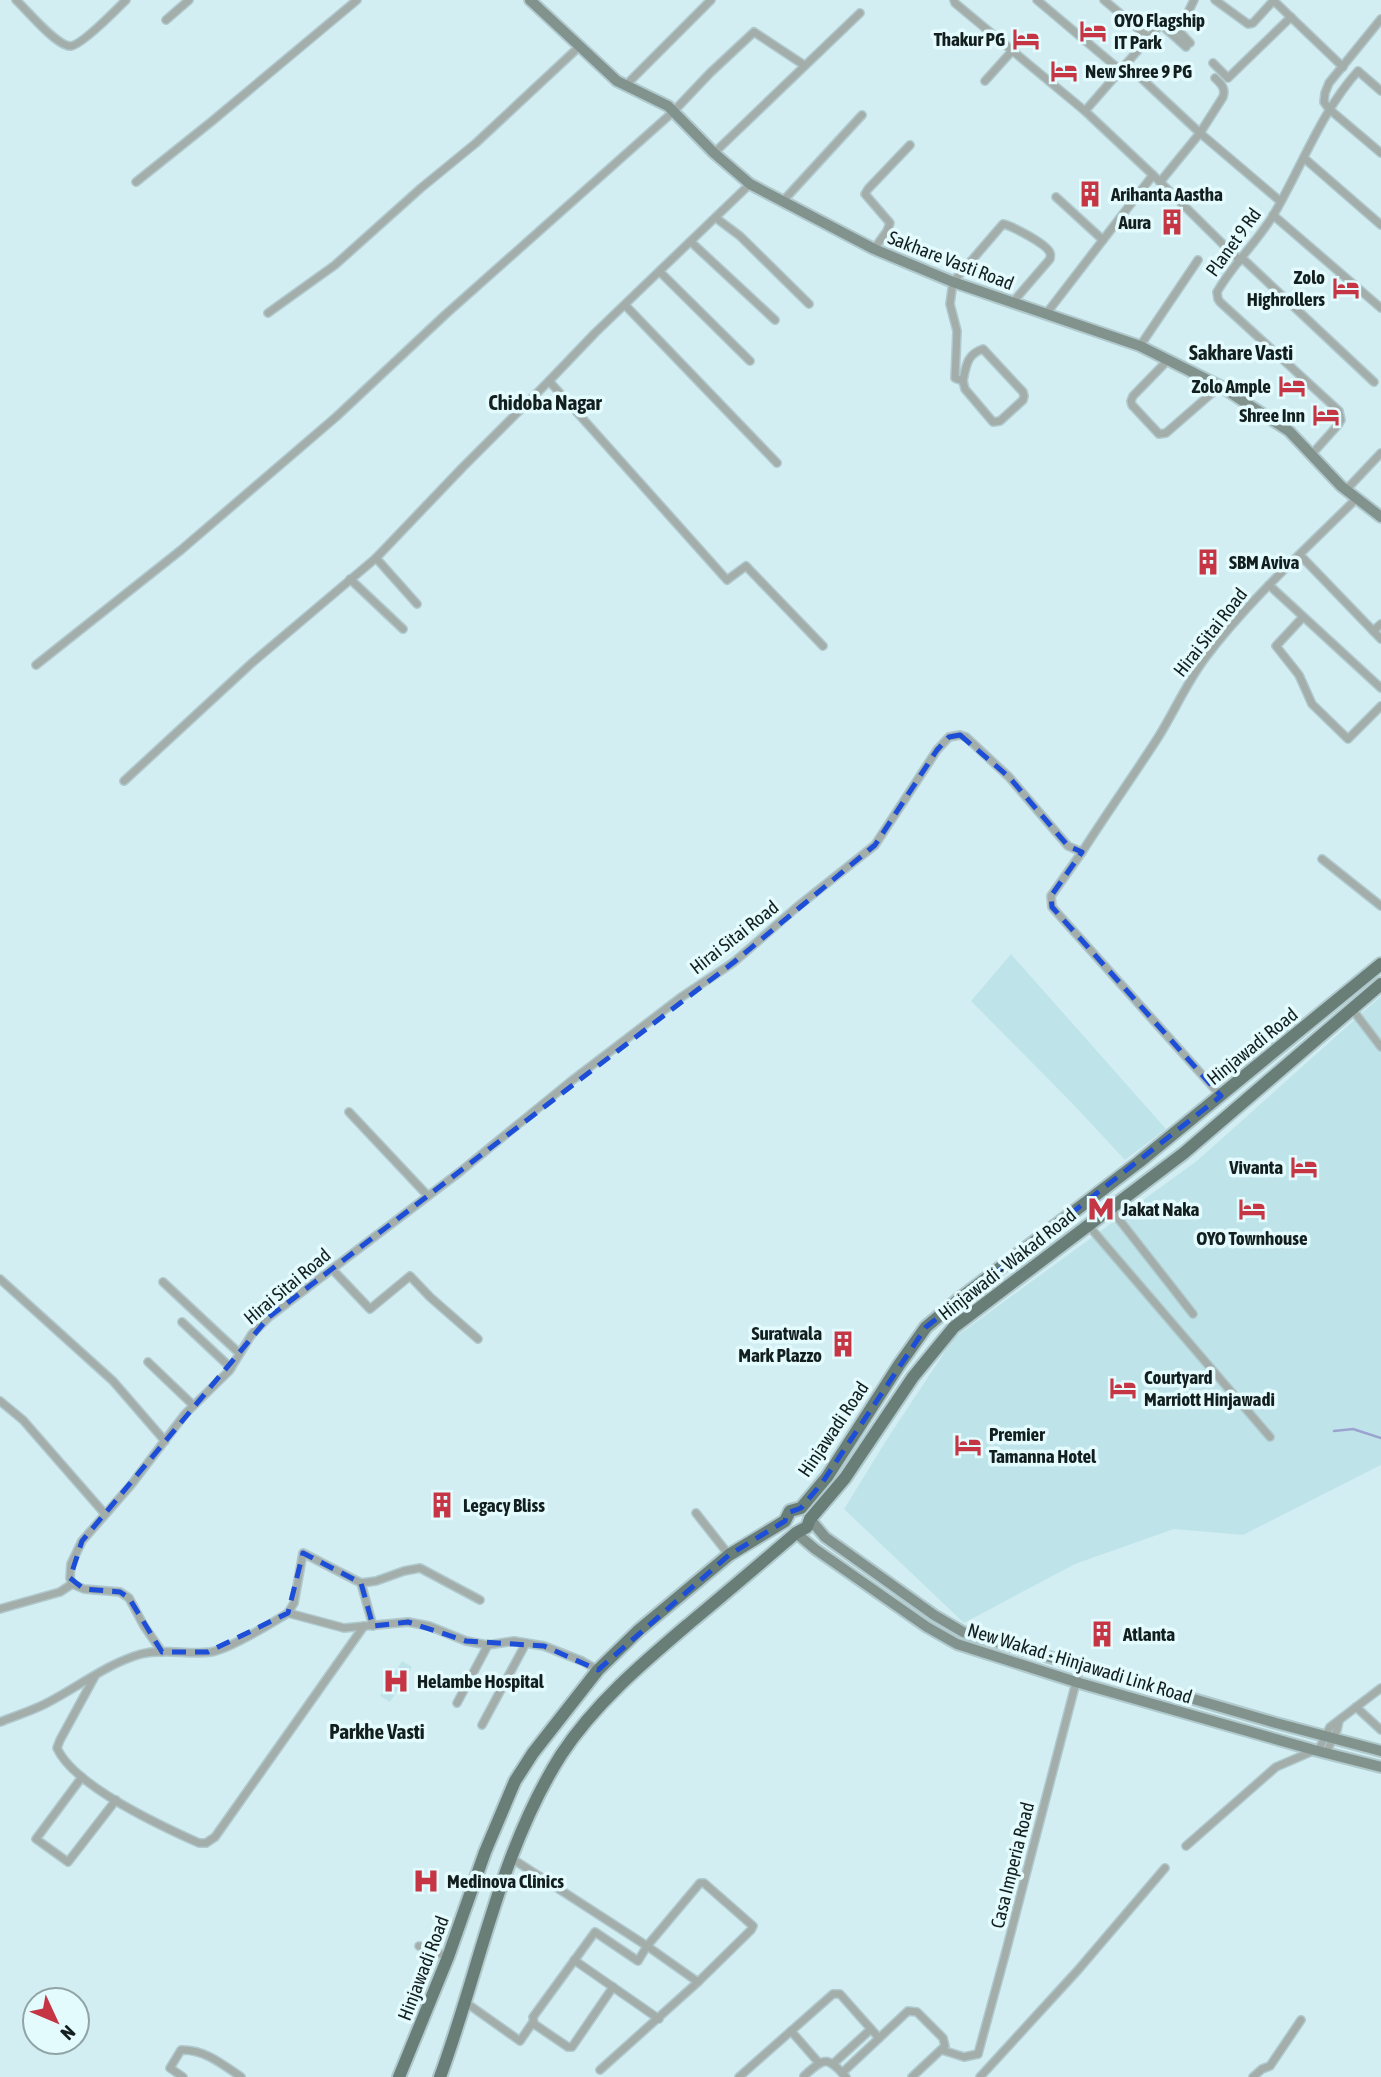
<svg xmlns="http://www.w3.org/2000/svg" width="1381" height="2077" font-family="'Asap Condensed',sans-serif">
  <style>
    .built { fill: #bee4ea }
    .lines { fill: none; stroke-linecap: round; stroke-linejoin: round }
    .stream { stroke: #9ca3d0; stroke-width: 2.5 }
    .street-casing { stroke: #b0c9cd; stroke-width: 10 }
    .secondary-casing { stroke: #b0c9cd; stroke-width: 14 }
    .primary-casing { stroke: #b0c9cd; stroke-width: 16 }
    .street { stroke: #a3aeab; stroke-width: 7 }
    .secondary { stroke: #82928d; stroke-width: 10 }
    .primary { stroke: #697e77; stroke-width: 12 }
    .marked { fill: none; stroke: #1d4ed8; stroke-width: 5; stroke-dasharray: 14 9; stroke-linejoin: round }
    .labels { text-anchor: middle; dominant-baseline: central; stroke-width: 7; stroke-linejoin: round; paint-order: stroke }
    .poi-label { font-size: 19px; font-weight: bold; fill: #131e1f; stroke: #e4fbfe; text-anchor: start }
    .street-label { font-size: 19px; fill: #131e1f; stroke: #e4fbfe }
    .neighbourhood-label { font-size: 21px; font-weight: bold; fill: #131e1f; stroke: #e4fbfe }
  </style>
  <rect width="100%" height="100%" fill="#d2eef3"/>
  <g class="built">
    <path d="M 1011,954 L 1166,1129 L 1125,1160 L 1071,1102 L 971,1001 Z"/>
    <path d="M 1381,996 L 1381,1465 L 1243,1535 L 1174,1529 L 1075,1564 L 964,1623 L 844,1509 L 889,1436 L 954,1338 L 1198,1160 Z"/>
    <path d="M 402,1661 L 412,1667 L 390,1702 L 380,1696 Z"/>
  </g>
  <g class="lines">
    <path class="stream" d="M 1334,1431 L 1353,1429 L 1381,1438"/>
    <g class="street-casing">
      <g id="street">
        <path d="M 16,0 C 27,10 57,47 71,46 C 82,45 117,9 126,0"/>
        <path d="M 954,0 L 955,3 L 1085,111"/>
        <path d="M 1037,0 L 1120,70"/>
        <path d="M 1104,0 L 1148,37"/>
        <path d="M 1215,0 L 1248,24 L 1253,23 L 1274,0"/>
        <path d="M 1274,1 L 1343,67"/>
        <path d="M 1381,19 L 1329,83 L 1325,93 L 1324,102 L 1329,109 L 1381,153"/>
        <path d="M 166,20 L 189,0"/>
        <path d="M 1190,43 L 1179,31 L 1194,0"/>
        <path d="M 1213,63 L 1228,78 L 1291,17"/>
        <path d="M 1126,64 L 1160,25 L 1164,27 L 1186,47"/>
        <path d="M 1215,78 C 1221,84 1226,88 1223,97 L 1200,133 L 1280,201"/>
        <path d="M 985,81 L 1012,51"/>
        <path d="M 626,85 L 711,0"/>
        <path d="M 714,153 L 860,13"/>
        <path d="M 1304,158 L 1381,225"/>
        <path d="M 1153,175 L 1085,111 L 1126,64 L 1200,133 L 1160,182"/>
        <path d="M 136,182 L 211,122 L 357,0"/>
        <path d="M 750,184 L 595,333 L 549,381 L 727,580 L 746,566 L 823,646"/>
        <path d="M 1056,197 L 1103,240"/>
        <path d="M 783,201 L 862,115"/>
        <path d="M 1273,215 L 1381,308"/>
        <path d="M 716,218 L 740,236 L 809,304"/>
        <path d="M 691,242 L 775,320"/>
        <path d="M 874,249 L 887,231 L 890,223 L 865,194 L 868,189 L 910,145"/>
        <path d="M 1242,258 L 1374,382"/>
        <path d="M 660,272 L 750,361"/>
        <path d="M 625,305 L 777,463"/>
        <path d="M 268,313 L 335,265 L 421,188 L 476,143 L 580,46"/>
        <path d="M 1046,314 L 1153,175 L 1240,261"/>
        <path d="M 1140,346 L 1198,260"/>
        <path d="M 1168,360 L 1133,396 L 1131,401 L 1132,405 L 1159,434 L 1166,433 L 1220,386"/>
        <path d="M 963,381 C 966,366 967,354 983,349 L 1023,392 L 1024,396 L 1023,400 L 1000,421 L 993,422 L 965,389 L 963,381 L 955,378 L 957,331 L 950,304 L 953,282 L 1003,224 C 1012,226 1047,244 1050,253 C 1051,255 1050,257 1050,259 L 1012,303"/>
        <path d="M 1312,454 L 1338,425 L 1341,420 L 1339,411 L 1220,302 L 1218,299 L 1217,292 C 1233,264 1258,241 1274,214 C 1302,166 1321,112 1358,71 L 1381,91"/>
        <path d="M 1346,490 L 1381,453"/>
        <path d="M 1300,555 L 1381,639"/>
        <path d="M 376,558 L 417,604"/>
        <path d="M 350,579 L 403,629"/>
        <path d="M 1269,585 L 1381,688"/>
        <path d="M 1303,617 L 1276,646 L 1299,675 L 1312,704 L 1348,739 L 1381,706"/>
        <path d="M 1373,631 L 1381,624"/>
        <path d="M 36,665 L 181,550 L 336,417 L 446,314 L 673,112 L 710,73 L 754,32 L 804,65"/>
        <path d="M 124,781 L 253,662 L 376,558 L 462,468 L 549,381"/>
        <path d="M 1082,852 L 1051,896 L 1052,907 L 1221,1096"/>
        <path d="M 1322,859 L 1381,906"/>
        <path d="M 1352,1009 L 1381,1047"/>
        <path d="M 349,1112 L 428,1196"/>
        <path d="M 1110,1208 L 1193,1314"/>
        <path d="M 1088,1225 L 1270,1437"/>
        <path d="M 332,1269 L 370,1309 L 410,1276 L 430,1297 L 478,1339"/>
        <path d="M 0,1279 L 113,1381 L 165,1441"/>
        <path d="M 163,1282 L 239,1353"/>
        <path d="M 182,1322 L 231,1368"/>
        <path d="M 148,1362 L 193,1405"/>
        <path d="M 0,1401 L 23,1420 L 105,1514"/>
        <path d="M 696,1513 L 729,1555"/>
        <path d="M 361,1583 L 373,1626"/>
        <path d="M 0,1609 L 60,1592 L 72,1584"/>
        <path d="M 288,1613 L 294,1603 L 303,1553 L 361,1583 L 376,1581 L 404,1571 L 420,1568 L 480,1600"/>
        <path d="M 162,1652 L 144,1626 L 129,1598 L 120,1592 L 84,1589 L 72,1584 L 70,1578 L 71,1564 L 82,1541 L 131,1485 L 185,1414 L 229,1371 L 252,1334 L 269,1317 L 461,1171 L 570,1082 L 680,998 L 734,962 L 797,907 L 875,845 L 937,750 L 949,737 L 960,735 L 966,737 L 1009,777 L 1068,846 L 1082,852 C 1107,813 1134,775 1159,736 C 1175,710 1187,682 1206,657 C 1250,599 1305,550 1357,498"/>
        <path d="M 95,1676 L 60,1740 L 57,1748 C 74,1786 161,1826 199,1843 L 206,1843 L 215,1837 L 364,1626"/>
        <path d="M 457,1703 L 488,1645"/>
        <path d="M 1356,1707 L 1381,1730"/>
        <path d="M 0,1722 C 15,1716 31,1711 45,1704 C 77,1688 106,1664 141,1654 C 164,1648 188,1655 211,1652 C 230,1649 270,1624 288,1613 L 344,1628 L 408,1622 L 429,1626 L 466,1641 L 488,1645 L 514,1641 L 544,1646 L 582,1661 L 598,1670"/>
        <path d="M 482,1725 L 526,1643"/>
        <path d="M 1318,1751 L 1330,1727 L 1381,1688"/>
        <path d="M 1326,1753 L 1337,1730 L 1339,1721"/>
        <path d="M 82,1777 L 36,1839 L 68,1862 L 116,1800"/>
        <path d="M 1186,1846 L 1276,1767 L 1313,1751"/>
        <path d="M 511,1858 L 647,1946 L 698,1982 L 751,1930 L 753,1926 L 704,1883 L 700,1883 L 647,1946 L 638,1961 L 595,1932 L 533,2017 L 534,2024 L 568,2047 L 572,2047 L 613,1987"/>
        <path d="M 419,1946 L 448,1957"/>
        <path d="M 574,1960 L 659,2019"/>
        <path d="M 465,2002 L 520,2041 L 533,2022"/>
        <path d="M 791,2031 L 819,2063"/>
        <path d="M 942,2050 L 964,2057 L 978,2054"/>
        <path d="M 978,2054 L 1005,1955 L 1080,1667"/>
        <path d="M 834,2063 L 871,2029"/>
        <path d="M 600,2070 L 698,1982"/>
        <path d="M 842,2073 L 908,2011 L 917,2012 L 943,2038 L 945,2046 L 912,2077"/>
        <path d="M 804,2076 C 825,2057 827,2056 846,2077"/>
        <path d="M 183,2077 L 170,2068 L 181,2050 C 204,2049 222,2064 241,2077"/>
        <path d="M 739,2077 L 833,1994 L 840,1994 L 879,2038"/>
        <path d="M 980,2077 L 1078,1970 L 1165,1868"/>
        <path d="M 1253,2077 L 1262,2069 L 1270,2066 L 1301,2020"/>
      </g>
    </g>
    <g class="secondary-casing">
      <g id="secondary">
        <path d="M 530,0 L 617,81 L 668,106 L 714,153 L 750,184 L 874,249 L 953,282 L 1140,346 L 1220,386 L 1289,431 L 1341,486 L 1381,517"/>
        <path d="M 810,1519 L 825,1537 L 934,1615 L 963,1632 L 1276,1723 L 1381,1751"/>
        <path d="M 796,1533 L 815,1549 L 927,1627 L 957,1644 L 1076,1682 L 1314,1750 L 1381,1767"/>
      </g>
    </g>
    <g class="primary-casing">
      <g id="primary">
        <path d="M 399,2077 L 448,1957 L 485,1852 L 515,1781 L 533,1753 L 598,1670 L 639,1630 L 729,1555 L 785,1521 L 790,1511 L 801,1508 L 827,1477 L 899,1365 L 926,1327 L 962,1297 L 1139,1162 L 1381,964"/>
        <path d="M 440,2077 C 480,1969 499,1853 561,1755 C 595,1703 644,1662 691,1622 C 726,1593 761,1563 796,1533 L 807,1527 L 810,1519 L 845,1478 L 913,1377 L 954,1327 L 1184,1153 L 1381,984"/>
      </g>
    </g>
    <use href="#street" class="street"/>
    <use href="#secondary" class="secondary"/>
    <use href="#primary" class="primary"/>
  </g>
  <path class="marked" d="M 960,735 L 1009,777 L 1068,846 L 1082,852 L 1051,896 L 1052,907 L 1221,1096 L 926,1327 L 822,1483 L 801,1508 L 787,1513 L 785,1521 L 729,1555 L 598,1670 L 544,1646 L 466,1641 L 408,1622 L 373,1626 L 361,1583 L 303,1553 L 288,1613 L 208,1652 L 162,1652 L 129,1598 L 120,1592 L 84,1589 L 70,1578 L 82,1541 L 269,1317 L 734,962 L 875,845 L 937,750 L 949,737 Z"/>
  <defs>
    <g id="hotel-bare" transform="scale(2.1)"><path d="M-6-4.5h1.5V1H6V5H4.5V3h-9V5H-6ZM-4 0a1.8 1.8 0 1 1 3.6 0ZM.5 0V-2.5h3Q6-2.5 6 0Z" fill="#c53544" stroke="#e4fbfe" stroke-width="2.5" paint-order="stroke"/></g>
    <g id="building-bare" transform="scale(2.1)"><path d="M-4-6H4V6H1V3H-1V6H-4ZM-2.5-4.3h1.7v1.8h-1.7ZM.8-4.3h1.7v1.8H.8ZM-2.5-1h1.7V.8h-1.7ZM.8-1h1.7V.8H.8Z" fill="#c53544" stroke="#e4fbfe" stroke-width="2.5" paint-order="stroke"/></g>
    <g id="metro-bare" transform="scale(2.1)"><path d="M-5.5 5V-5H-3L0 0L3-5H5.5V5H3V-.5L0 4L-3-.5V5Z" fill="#c53544" stroke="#e4fbfe" stroke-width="2.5" paint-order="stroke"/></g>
    <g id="hospital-bare" transform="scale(2.1)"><path d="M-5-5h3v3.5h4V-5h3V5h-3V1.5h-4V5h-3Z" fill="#c53544" stroke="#e4fbfe" stroke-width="2.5" paint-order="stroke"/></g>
  </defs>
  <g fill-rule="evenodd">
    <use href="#hotel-bare" x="1093" y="31"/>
    <use href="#hotel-bare" x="1026" y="39"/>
    <use href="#hotel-bare" x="1064" y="71"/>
    <use href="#building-bare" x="1090" y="194"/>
    <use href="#building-bare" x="1172" y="222"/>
    <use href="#hotel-bare" x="1346" y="288"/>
    <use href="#hotel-bare" x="1292" y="386"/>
    <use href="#hotel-bare" x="1326" y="415"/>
    <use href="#building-bare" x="1208" y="562"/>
    <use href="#hotel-bare" x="1304" y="1167"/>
    <use href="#metro-bare" x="1101" y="1209"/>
    <use href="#hotel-bare" x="1252" y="1209"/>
    <use href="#building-bare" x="843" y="1344"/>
    <use href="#hotel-bare" x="1123" y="1388"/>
    <use href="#hotel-bare" x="968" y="1445"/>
    <use href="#building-bare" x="442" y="1505"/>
    <use href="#building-bare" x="1102" y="1634"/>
    <use href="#hospital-bare" x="396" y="1681"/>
    <use href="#hospital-bare" x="426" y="1881"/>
  </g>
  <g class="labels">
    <g class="poi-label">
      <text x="1114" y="20">OYO Flagship<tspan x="1114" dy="22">IT Park</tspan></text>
      <text x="1005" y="39" text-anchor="end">Thakur PG</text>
      <text x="1085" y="71">New Shree 9 PG</text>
      <text x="1111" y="194">Arihanta Aastha</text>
      <text x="1151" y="222" text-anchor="end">Aura</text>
      <text x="1325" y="277" text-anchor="end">Zolo<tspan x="1325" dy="22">Highrollers</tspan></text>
      <text x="1271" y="386" text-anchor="end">Zolo Ample</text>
      <text x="1305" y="415" text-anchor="end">Shree Inn</text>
      <text x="1229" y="562">SBM Aviva</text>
      <text x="1283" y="1167" text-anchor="end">Vivanta</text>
      <text x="1122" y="1209">Jakat Naka</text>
      <text x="1252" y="1238" text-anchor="middle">OYO Townhouse</text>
      <text x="822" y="1333" text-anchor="end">Suratwala<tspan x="822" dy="22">Mark Plazzo</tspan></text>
      <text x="1144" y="1377">Courtyard<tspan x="1144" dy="22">Marriott Hinjawadi</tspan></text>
      <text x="989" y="1434">Premier<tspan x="989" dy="22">Tamanna Hotel</tspan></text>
      <text x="463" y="1505">Legacy Bliss</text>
      <text x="1123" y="1634">Atlanta</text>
      <text x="417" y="1681">Helambe Hospital</text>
      <text x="447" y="1881">Medinova Clinics</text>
    </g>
    <g class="street-label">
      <text transform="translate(1233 242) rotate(-54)">Planet 9 Rd</text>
      <text transform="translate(951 260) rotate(21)">Sakhare Vasti Road</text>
      <text transform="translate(1210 632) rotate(-52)">Hirai Sitai Road</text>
      <text transform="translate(734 937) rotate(-38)">Hirai Sitai Road</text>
      <text transform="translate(1252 1046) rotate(-39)">Hinjawadi Road</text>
      <text transform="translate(1007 1264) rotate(-38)">Hinjawadi - Wakad Road</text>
      <text transform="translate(287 1286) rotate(-40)">Hirai Sitai Road</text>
      <text transform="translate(833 1429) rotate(-56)">Hinjawadi Road</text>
      <text transform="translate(1080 1663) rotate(17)">New Wakad - Hinjawadi Link Road</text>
      <text transform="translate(1012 1865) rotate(-76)">Casa Imperia Road</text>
      <text transform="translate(423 1968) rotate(-69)">Hinjawadi Road</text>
    </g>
    <g class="neighbourhood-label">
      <text x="1241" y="352">Sakhare Vasti</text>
      <text x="545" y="402">Chidoba Nagar</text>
      <text x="377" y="1731">Parkhe Vasti</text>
    </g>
  </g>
  <g transform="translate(56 2021) rotate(134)"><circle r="33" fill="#e4fbfe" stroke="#90a3a5" stroke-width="2"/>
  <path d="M0-5L12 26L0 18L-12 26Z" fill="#c53544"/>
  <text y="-10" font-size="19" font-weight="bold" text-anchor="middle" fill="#131e1f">N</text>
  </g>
</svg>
